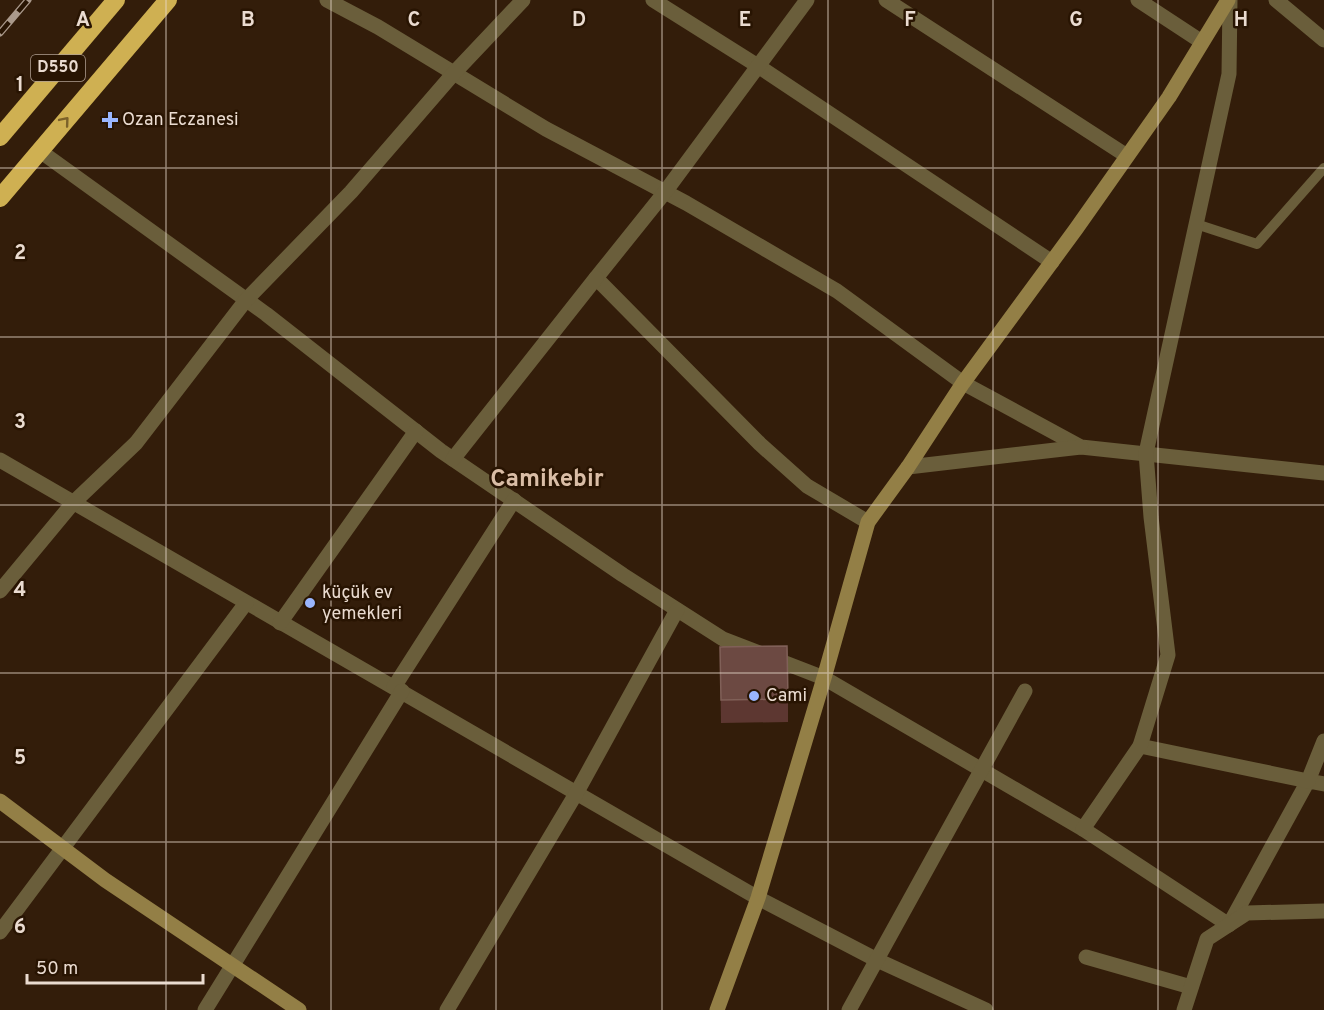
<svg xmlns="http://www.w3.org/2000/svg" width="1324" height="1010" font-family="Overpass,sans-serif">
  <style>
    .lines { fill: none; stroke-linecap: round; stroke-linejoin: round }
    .lane { stroke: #6a5e3b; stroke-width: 10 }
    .street { stroke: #6a5e3b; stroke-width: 15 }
    .secondary { stroke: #937f46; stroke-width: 15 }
    .highway { stroke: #cfb052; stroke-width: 18 }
    .rail-casing { stroke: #aa998b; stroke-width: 7 }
    .rail { stroke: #281402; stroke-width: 4.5; stroke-dasharray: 14; stroke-linecap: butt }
    .wall { fill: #5d3731 }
    .building { fill: #6c4942; stroke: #806058; stroke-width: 1.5 }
    .oneway { stroke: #7c622a }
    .grid { fill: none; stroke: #eadbd0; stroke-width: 1.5; stroke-opacity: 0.55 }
    .poi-dot { fill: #9ab5fd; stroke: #281402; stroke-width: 2 }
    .labels { text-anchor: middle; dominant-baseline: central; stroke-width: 5; stroke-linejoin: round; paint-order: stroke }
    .shield { fill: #281402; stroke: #b09f92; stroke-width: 1.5 }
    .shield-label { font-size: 16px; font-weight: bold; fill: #eadbd0 }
    .poi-label { font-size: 18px; fill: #eadbd0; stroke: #281402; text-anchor: start }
    .district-label { font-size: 24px; font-weight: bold; fill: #d9bda6; stroke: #281402 }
    .grid-label { font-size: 20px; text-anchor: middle; font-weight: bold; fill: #eadbd0; stroke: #281402; stroke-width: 5; stroke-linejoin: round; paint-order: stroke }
  </style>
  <rect width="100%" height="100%" fill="#331d0a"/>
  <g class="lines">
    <path class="lane" d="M 1196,224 L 1257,244 L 1324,168"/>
    <g class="street">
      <path d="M 327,0 L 378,27 L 546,129 L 686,203 L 837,291 L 963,383 L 1081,447 L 1324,473"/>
      <path d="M 653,0 L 758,66 L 1052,262"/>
      <path d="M 807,0 L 665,192 L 596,278 L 760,444 L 807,486 L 868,522"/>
      <path d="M 886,0 L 1127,156"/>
      <path d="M 1138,0 L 1202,42"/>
      <path d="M 1276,0 L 1324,40"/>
      <path d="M 40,151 L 266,314 L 441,451 L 623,575 L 723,639 L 824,678 L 1083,829 L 1229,925 L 1308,781 L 1324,784"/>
      <path d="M 453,459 L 596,278"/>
      <path d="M 0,460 L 758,898 L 877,960 L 986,1010"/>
      <path d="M 908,467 L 1081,447"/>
      <path d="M 0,591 L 73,503 L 136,443 L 246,300 L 351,192 L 454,73 L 523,0"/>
      <path d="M 280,623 L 416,431"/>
      <path d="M 394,687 L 514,500"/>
      <path d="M 1140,746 L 1308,781 L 1324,741"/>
      <path d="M 1083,829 L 1140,746 L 1168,655 L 1151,517 L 1146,453 L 1229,74 L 1230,0"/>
      <path d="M 0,932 L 246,603"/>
      <path d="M 1086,957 L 1191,987"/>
      <path d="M 205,1010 L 402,691"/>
      <path d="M 447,1010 L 577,792 L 677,610"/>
      <path d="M 849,1010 L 1025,691"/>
      <path d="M 1184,1010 L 1207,939 L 1247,913 L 1324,911"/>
    </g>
    <g class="secondary">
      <path d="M 0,801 L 105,880 L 299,1010"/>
      <path d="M 717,1010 L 758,898 L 824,678 L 868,522 L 908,467 L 963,383 L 1076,229 L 1169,97 L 1228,0"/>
    </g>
    <g class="highway">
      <path d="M 0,137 L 116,0"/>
      <path d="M 0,198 L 168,0"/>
    </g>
    <g class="rail-casing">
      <path id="rail" d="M 0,33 L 28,0"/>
    </g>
    <use href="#rail" class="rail"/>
  </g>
  <path class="wall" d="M 720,647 L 788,699 L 788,722 L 721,723 Z"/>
  <path class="building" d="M 787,646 L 788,699 L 721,700 L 720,647 Z"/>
  <defs><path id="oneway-chevron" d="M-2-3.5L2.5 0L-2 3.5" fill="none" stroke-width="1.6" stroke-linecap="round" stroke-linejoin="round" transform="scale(1.5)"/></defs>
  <use class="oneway" href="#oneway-chevron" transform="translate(65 121) rotate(-50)"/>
  <path class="grid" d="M 166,0 L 166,1010M 331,0 L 331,1010M 496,0 L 496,1010M 662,0 L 662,1010M 828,0 L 828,1010M 993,0 L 993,1010M 1158,0 L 1158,1010M 0,168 L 1324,168M 0,337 L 1324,337M 0,505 L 1324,505M 0,673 L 1324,673M 0,842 L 1324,842"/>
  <g class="poi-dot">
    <path d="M107 111h6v6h6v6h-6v6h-6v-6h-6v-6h6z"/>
    <circle cx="310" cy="603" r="6"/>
    <circle cx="754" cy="696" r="6"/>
  </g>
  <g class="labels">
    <rect class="shield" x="31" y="55" width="54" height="26" rx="4.5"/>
    <g class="shield-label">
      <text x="58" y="68">D550</text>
    </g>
    <g class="poi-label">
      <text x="122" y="120">Ozan Eczanesi</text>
      <text x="322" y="593">küçük ev<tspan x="322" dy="21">yemekleri</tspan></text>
      <text x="766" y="696">Cami</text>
    </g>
    <g class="district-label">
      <text x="547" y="480">Camikebir</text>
    </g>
  </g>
  <g class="grid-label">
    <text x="83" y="26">A</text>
    <text x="248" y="26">B</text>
    <text x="414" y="26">C</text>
    <text x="579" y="26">D</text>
    <text x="745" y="26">E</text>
    <text x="910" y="26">F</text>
    <text x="1076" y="26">G</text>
    <text x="1241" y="26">H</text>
    <text x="20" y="91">1</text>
    <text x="20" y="259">2</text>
    <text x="20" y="428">3</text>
    <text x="20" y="596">4</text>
    <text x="20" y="764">5</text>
    <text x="20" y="933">6</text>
  </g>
  <path d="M27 974v9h176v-9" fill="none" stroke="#eadbd0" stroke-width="3"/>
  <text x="36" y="974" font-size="18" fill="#eadbd0" stroke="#281402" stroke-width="4.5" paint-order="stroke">50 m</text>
</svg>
